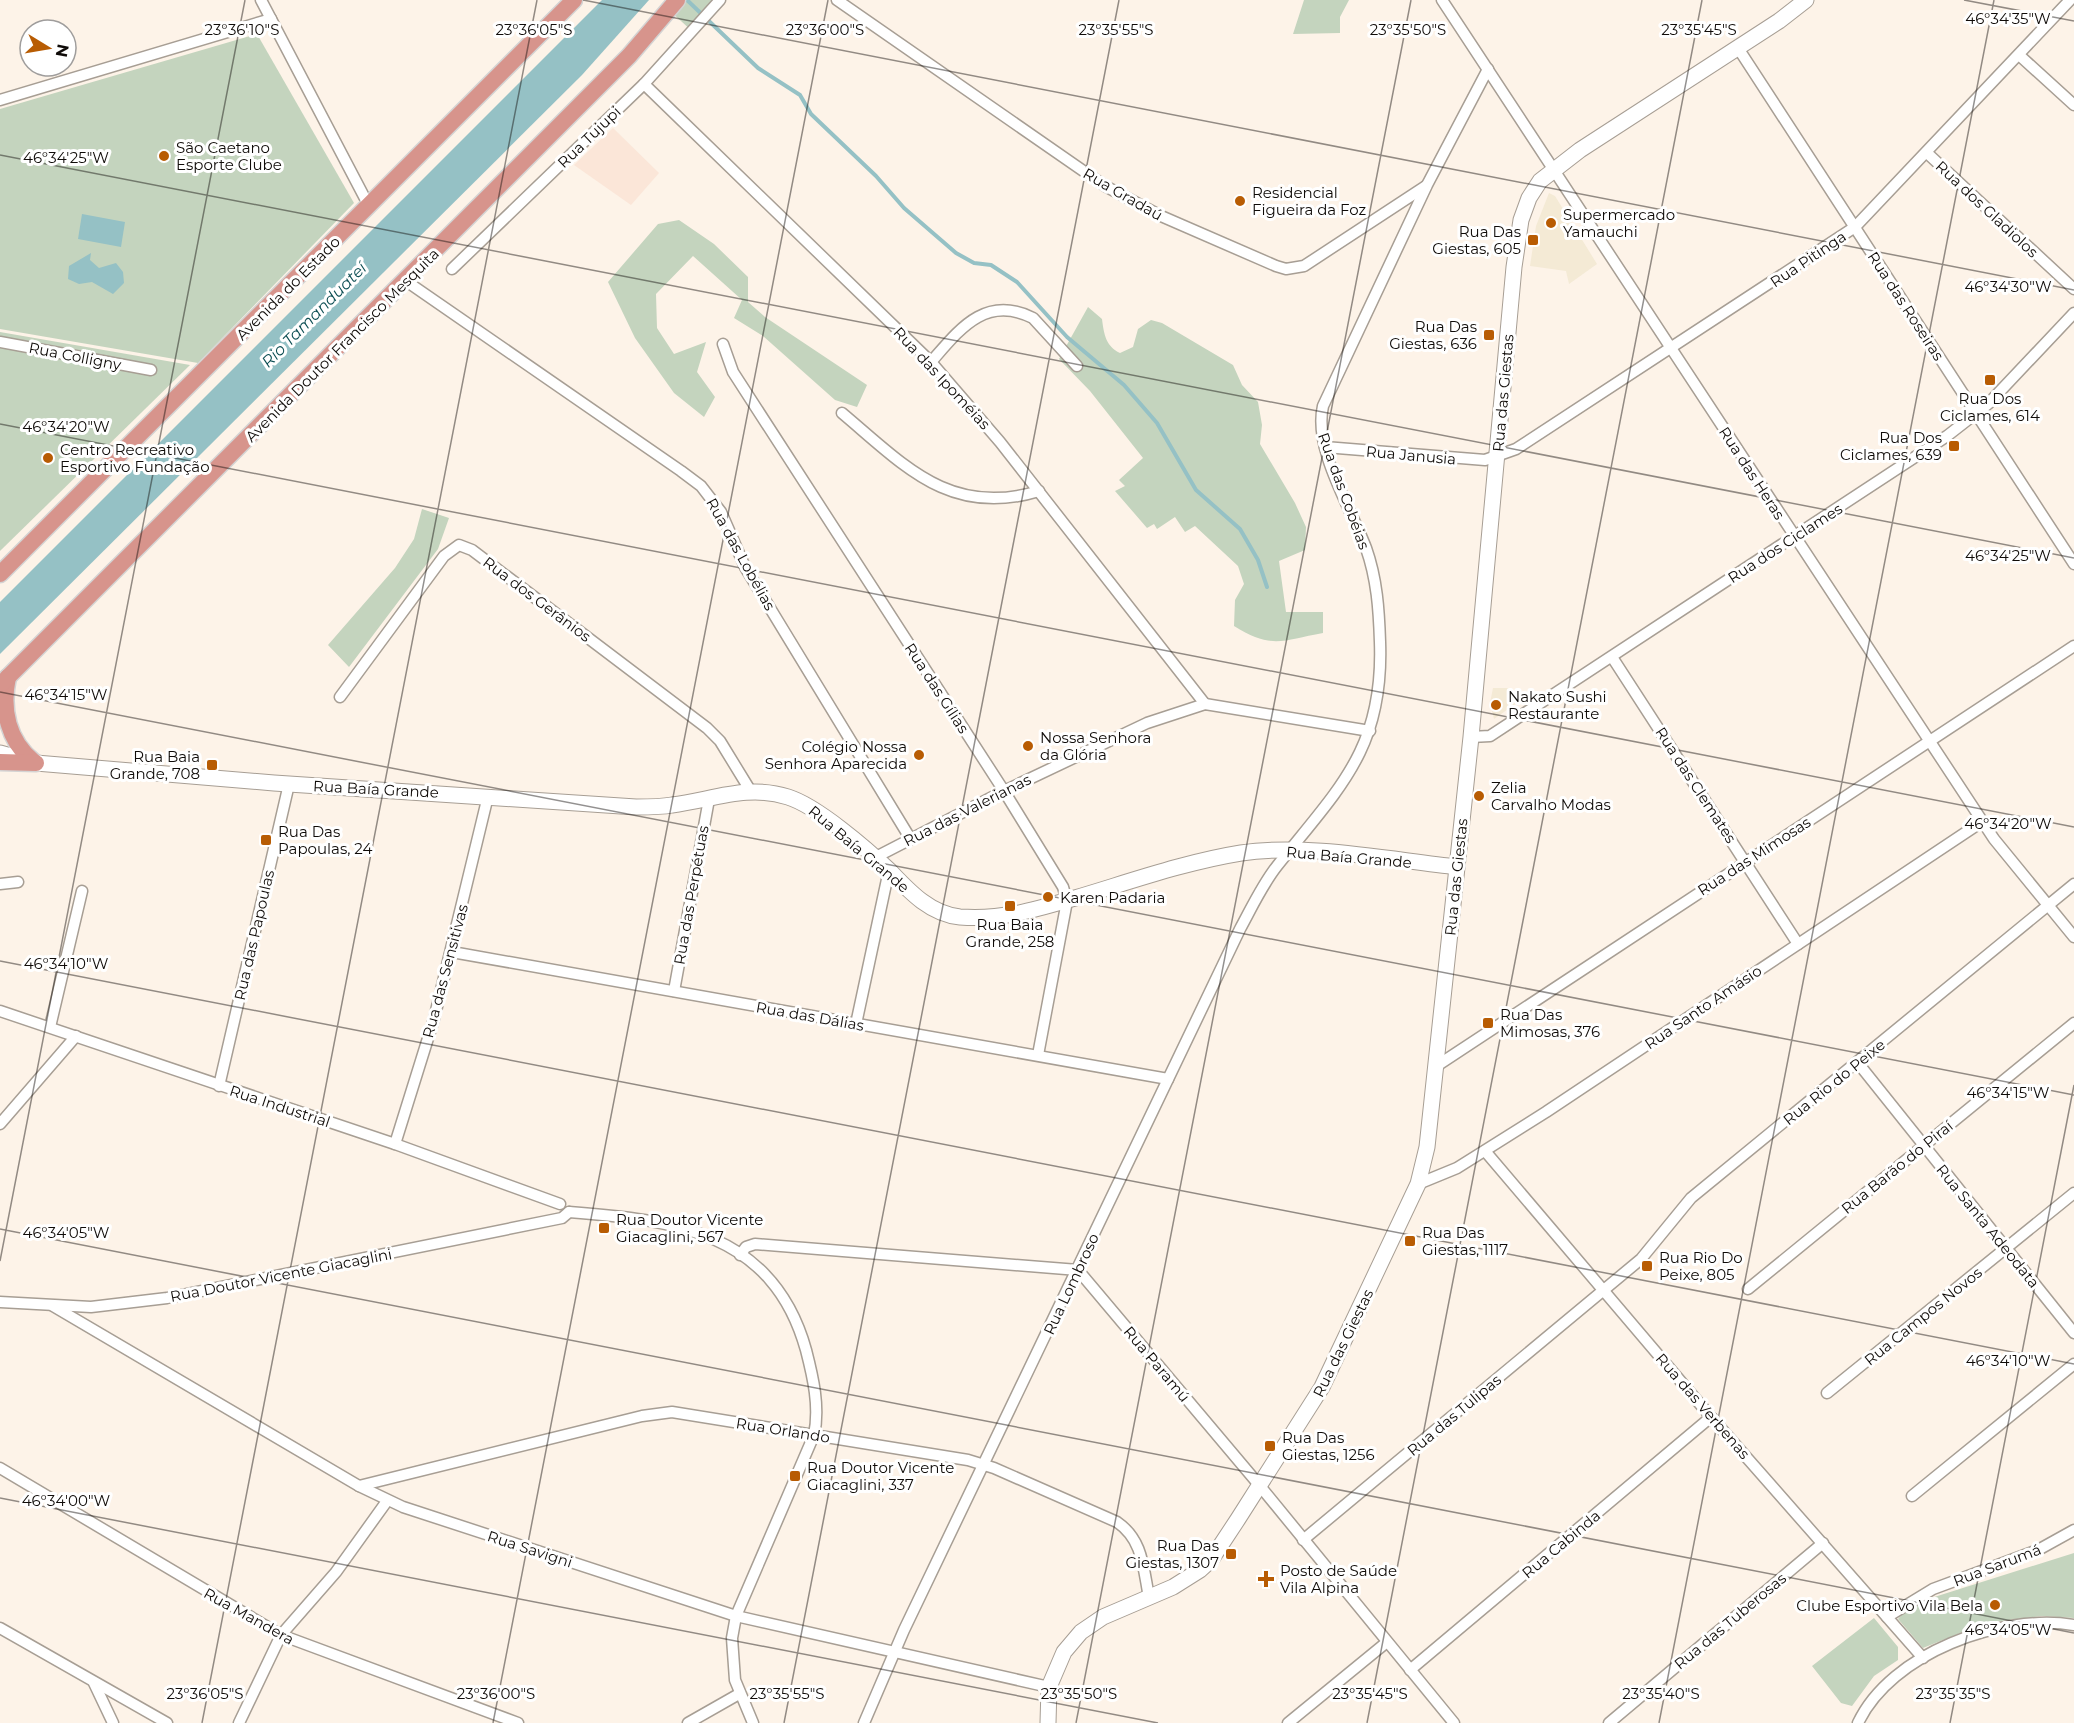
<svg xmlns="http://www.w3.org/2000/svg" width="2074" height="1723" font-family="Montserrat,sans-serif">
  <style>
    .commercial { fill: #f4ead5 }
    .industrial { fill: #fbe6d8 }
    .green { fill: #c4d4be }
    .water { fill: #95c1c5 }
    .lines { fill: none; stroke-linecap: round; stroke-linejoin: round }
    .stream { stroke: #95c1c5; stroke-width: 4 }
    .minor-casing { stroke: #a79e94; stroke-width: 13 }
    .secondary-casing { stroke: #a79e94; stroke-width: 17 }
    .trunk-casing { stroke: #d4d3d3; stroke-width: 19 }
    .minor { stroke: #fff; stroke-width: 10 }
    .secondary { stroke: #fff; stroke-width: 15 }
    .trunk { stroke: #d7948c; stroke-width: 16 }
    .ticks { fill: none; stroke: #0f0b08; stroke-width: 1.5; stroke-opacity: 0.45 }
    .poi-dot { fill: #b85c03; stroke: #fff; stroke-width: 2 }
    .labels { text-anchor: middle; dominant-baseline: central; stroke-width: 6; stroke-linejoin: round; paint-order: stroke }
    .street-label { font-size: 15px; fill: #0f0b08; stroke: #fff }
    .poi-label { font-size: 15px; fill: #0f0b08; stroke: #fff; text-anchor: start }
    .water-label { font-size: 16px; font-style: italic; fill: #0c4e53; stroke: #fff }
    .ticks-label { font-size: 15px; text-anchor: middle; fill: #0f0b08; stroke: #fff; stroke-width: 6; stroke-linejoin: round; paint-order: stroke }
  </style>
  <rect width="100%" height="100%" fill="#fdf3e8"/>
  <g class="commercial">
    <path d="M 1549,193 L 1555,196 L 1597,264 L 1569,284 L 1566,271 L 1530,266 L 1536,226 Z"/>
    <path d="M 1493,688 L 1511,688 L 1521,700 L 1494,719 L 1490,703 Z"/>
  </g>
  <path class="industrial" d="M 613,128 L 659,173 L 631,205 L 574,165 Z"/>
  <g class="green">
    <path d="M 677,0 L 720,0 L 693,32 L 669,10 Z"/>
    <path d="M 1304,0 L 1349,0 L 1340,17 L 1340,33 L 1293,34 Z"/>
    <path d="M 257,34 L 354,203 L 198,363 L 0,329 L 0,109 Z"/>
    <path d="M 679,220 L 714,244 L 748,277 L 748,302 L 765,317 L 867,385 L 857,407 L 835,400 L 763,336 L 734,318 L 742,300 L 693,256 L 656,294 L 657,328 L 674,354 L 706,342 L 697,372 L 715,397 L 704,417 L 674,393 L 635,338 L 608,282 L 658,224 Z"/>
    <path d="M 1088,307 L 1102,319 C 1104,335 1106,346 1120,353 L 1133,347 L 1138,329 L 1151,320 L 1162,323 L 1233,365 L 1242,385 L 1258,402 L 1262,425 L 1260,444 L 1295,503 L 1306,527 L 1305,550 L 1279,561 L 1286,612 L 1323,612 L 1323,633 C 1283,640 1272,650 1234,626 L 1235,600 L 1244,584 L 1238,566 L 1195,526 L 1185,532 L 1175,517 L 1157,529 L 1154,524 L 1147,528 L 1115,491 L 1125,486 L 1119,480 L 1143,458 L 1090,391 L 1059,359 Z"/>
    <path d="M 0,332 L 190,365 L 0,551 Z"/>
    <path d="M 422,509 L 449,518 L 438,549 L 349,667 L 328,645 L 395,568 L 414,539 Z"/>
    <path d="M 2074,1553 L 2074,1618 L 2042,1616 L 1985,1623 L 1923,1648 L 1898,1619 L 1905,1611 L 1928,1599 Z"/>
    <path d="M 1874,1618 L 1898,1647 L 1898,1660 L 1874,1676 L 1852,1706 L 1841,1703 L 1812,1666 Z"/>
  </g>
  <g class="water">
    <path d="M 602,0 L 649,0 L 582,75 L 0,654 L 0,602 Z"/>
    <path d="M 82,214 L 125,222 L 121,247 L 78,239 Z"/>
    <path d="M 91,253 L 90,260 L 99,268 L 116,263 L 123,272 L 124,283 L 113,294 L 92,282 L 79,284 L 68,279 L 69,266 Z"/>
  </g>
  <g class="lines">
    <path class="stream" d="M 687,0 L 758,68 L 800,95 L 811,114 L 876,176 L 904,208 L 956,253 L 974,263 L 991,265 L 1017,282 L 1067,337 L 1124,385 L 1157,423 L 1196,490 L 1240,529 L 1258,560 L 1267,587"/>
    <g class="minor-casing">
      <g id="minor">
        <path d="M 261,0 L 369,206"/>
        <path d="M 837,0 L 1105,186 L 1161,216 L 1276,266 L 1286,269 L 1304,266 L 1426,186"/>
        <path d="M 1442,0 L 1994,839 L 2074,937"/>
        <path d="M 1738,48 L 2074,564"/>
        <path d="M 2019,55 L 2074,105"/>
        <path d="M 644,84 L 931,362 L 1000,442 L 1205,704"/>
        <path d="M 0,100 L 271,19"/>
        <path d="M 1927,153 L 2074,289"/>
        <path d="M 452,269 L 644,84 L 720,0"/>
        <path d="M 406,281 L 681,471 L 701,486 L 721,512 L 745,567 L 910,838"/>
        <path d="M 0,342 L 151,370"/>
        <path d="M 723,344 L 733,372 L 1004,791 L 1063,887 L 1067,901 L 1038,1055"/>
        <path d="M 931,362 C 959,330 985,294 1033,318 L 1077,366"/>
        <path d="M 842,413 C 904,465 950,518 1039,491"/>
        <path d="M 1325,447 L 1485,460 L 1516,449 L 1855,227 L 2070,0"/>
        <path d="M 1612,657 L 1798,944"/>
        <path d="M 340,697 L 444,556 L 459,545 L 472,550 L 707,728 L 720,741 L 750,790"/>
        <path d="M 1471,737 L 1490,736 L 1947,436 L 1988,404 L 2074,313"/>
        <path d="M 874,858 L 1004,791 L 1147,723 L 1205,704 L 1370,731"/>
        <path d="M 0,884 L 18,882"/>
        <path d="M 452,952 L 1168,1079"/>
        <path d="M 674,991 L 709,799"/>
        <path d="M 0,1011 L 395,1144 L 560,1204"/>
        <path d="M 856,1024 L 889,870"/>
        <path d="M 50,1027 L 82,891"/>
        <path d="M 1858,1063 L 2074,1333"/>
        <path d="M 1435,1067 L 2074,646"/>
        <path d="M 219,1086 L 289,784"/>
        <path d="M 0,1124 L 76,1036"/>
        <path d="M 395,1144 L 434,1019 L 488,796"/>
        <path d="M 1485,1151 L 1711,1417 L 1923,1658"/>
        <path d="M 1418,1184 L 1457,1168 L 1546,1112 L 1983,821"/>
        <path d="M 569,1212 C 673,1220 773,1231 806,1350 C 813,1377 820,1407 814,1435 L 736,1616 L 732,1638 L 735,1680 L 753,1723"/>
        <path d="M 740,1255 L 746,1247 L 755,1244 L 1078,1270 L 1260,1486 L 1454,1723"/>
        <path d="M 1748,1289 L 2074,1023"/>
        <path d="M 0,1302 L 91,1307 L 167,1298 L 562,1218 L 569,1212"/>
        <path d="M 53,1306 L 359,1486 L 403,1507 L 736,1616 L 1049,1687"/>
        <path d="M 1827,1393 L 2074,1193"/>
        <path d="M 0,1468 L 281,1635 L 518,1723"/>
        <path d="M 359,1486 L 642,1416 L 672,1412 L 968,1460 L 994,1468 L 1117,1522 C 1143,1540 1143,1567 1149,1597"/>
        <path d="M 1912,1496 L 2074,1364"/>
        <path d="M 1303,1540 L 1641,1259 L 1691,1198 L 2074,884"/>
        <path d="M 1887,1617 L 1933,1589 L 2038,1550 L 2074,1530"/>
        <path d="M 0,1628 L 167,1723"/>
        <path d="M 1410,1670 L 1711,1417"/>
        <path d="M 94,1683 L 113,1723"/>
        <path d="M 239,1723 L 281,1635 L 336,1572 L 387,1501"/>
        <path d="M 688,1723 L 739,1694"/>
        <path d="M 864,1723 L 904,1630 L 1240,929 C 1252,907 1262,885 1277,866 C 1339,788 1384,749 1380,642 C 1379,610 1377,579 1366,548 C 1351,508 1313,449 1323,406 L 1427,185 L 1488,69"/>
        <path d="M 1288,1723 L 1387,1642"/>
        <path d="M 1609,1723 L 1823,1543"/>
        <path d="M 1858,1723 C 1891,1653 2001,1613 2074,1625"/>
      </g>
    </g>
    <g class="secondary-casing">
      <g id="secondary">
        <path d="M 0,753 L 36,763 L 274,783 L 636,807 C 648,807 661,807 672,805 C 712,800 748,784 788,797 C 817,806 867,849 890,871 C 909,891 930,914 960,917 C 1003,920 1034,910 1075,898 C 1129,882 1185,862 1241,853 C 1305,843 1391,860 1457,867"/>
        <path d="M 1048,1723 L 1049,1687 L 1064,1652 L 1081,1632 L 1103,1617 L 1173,1587 L 1200,1570 L 1211,1560 L 1238,1519 L 1322,1387 L 1418,1184 L 1427,1147 L 1471,737 L 1514,267 L 1521,220 L 1529,198 L 1540,181 L 1580,150 L 1779,21 L 1806,0"/>
      </g>
    </g>
    <g class="trunk-casing">
      <g id="trunk">
        <path d="M 0,574 L 574,0"/>
        <path d="M 8,677 C 1,710 8,741 34,762"/>
        <path d="M 0,685 L 629,56 L 677,0"/>
        <path d="M 0,762 L 36,763"/>
      </g>
    </g>
    <use href="#minor" class="minor"/>
    <use href="#secondary" class="secondary"/>
    <use href="#trunk" class="trunk"/>
  </g>
  <path class="ticks" d="M 583,0 L 2074,290M 1964,0 L 2074,21M 0,155 L 2074,558M 0,424 L 2074,827M 0,692 L 2074,1095M 0,961 L 2074,1364M 0,1229 L 2074,1633M 0,1261 L 245,0M 0,1498 L 1158,1723M 202,1723 L 537,0M 493,1723 L 828,0M 784,1723 L 1119,0M 1076,1723 L 1411,0M 1367,1723 L 1702,0M 1659,1723 L 1994,0M 1950,1723 L 2074,1085"/>
  <g class="poi-dot">
    <circle cx="164" cy="156" r="6"/>
    <circle cx="1240" cy="201" r="6"/>
    <circle cx="1551" cy="223" r="6"/>
    <rect x="1527" y="234" width="12" height="12" rx="3"/>
    <rect x="1483" y="329" width="12" height="12" rx="3"/>
    <rect x="1984" y="374" width="12" height="12" rx="3"/>
    <rect x="1948" y="440" width="12" height="12" rx="3"/>
    <circle cx="48" cy="458" r="6"/>
    <circle cx="1496" cy="705" r="6"/>
    <circle cx="1028" cy="746" r="6"/>
    <circle cx="919" cy="755" r="6"/>
    <rect x="206" y="759" width="12" height="12" rx="3"/>
    <circle cx="1479" cy="796" r="6"/>
    <rect x="260" y="834" width="12" height="12" rx="3"/>
    <circle cx="1048" cy="897" r="6"/>
    <rect x="1004" y="900" width="12" height="12" rx="3"/>
    <rect x="1482" y="1017" width="12" height="12" rx="3"/>
    <rect x="598" y="1222" width="12" height="12" rx="3"/>
    <rect x="1404" y="1235" width="12" height="12" rx="3"/>
    <rect x="1641" y="1260" width="12" height="12" rx="3"/>
    <rect x="1264" y="1440" width="12" height="12" rx="3"/>
    <rect x="789" y="1470" width="12" height="12" rx="3"/>
    <rect x="1225" y="1548" width="12" height="12" rx="3"/>
    <path d="M1263 1570h6v6h6v6h-6v6h-6v-6h-6v-6h6z"/>
    <circle cx="1995" cy="1605" r="6"/>
  </g>
  <g class="labels">
    <g class="street-label">
      <text transform="translate(589 137) rotate(-44)">Rua Tujupi</text>
      <text transform="translate(1123 194) rotate(30)">Rua Gradaú</text>
      <text transform="translate(1987 209) rotate(43)">Rua dos Gladiolos</text>
      <text transform="translate(1808 259) rotate(-34)">Rua Pitinga</text>
      <text transform="translate(288 288) rotate(-45)">Avenida do Estado</text>
      <text transform="translate(1906 306) rotate(57)">Rua das Roseiras</text>
      <text transform="translate(342 345) rotate(-45)">Avenida Doutor Francisco Mesquita</text>
      <text transform="translate(75 356) rotate(11)">Rua Colligny</text>
      <text transform="translate(942 378) rotate(47)">Rua das Ipoméias</text>
      <text transform="translate(1503 393) rotate(-85)">Rua das Giestas</text>
      <text transform="translate(1411 455) rotate(5)">Rua Janusia</text>
      <text transform="translate(1752 473) rotate(57)">Rua das Heras</text>
      <text transform="translate(1344 491) rotate(70)">Rua das Cobéias</text>
      <text transform="translate(1785 543) rotate(-33)">Rua dos Ciclames</text>
      <text transform="translate(741 554) rotate(61)">Rua das Lobélias</text>
      <text transform="translate(537 599) rotate(37)">Rua dos Gerânios</text>
      <text transform="translate(937 688) rotate(57)">Rua das Gílias</text>
      <text transform="translate(1696 785) rotate(57)">Rua das Clemates</text>
      <text transform="translate(376 789) rotate(3)">Rua Baía Grande</text>
      <text transform="translate(967 810) rotate(-27)">Rua das Valerianas</text>
      <text transform="translate(859 849) rotate(40)">Rua Baía Grande</text>
      <text transform="translate(1754 856) rotate(-33)">Rua das Mimosas</text>
      <text transform="translate(1349 857) rotate(5)">Rua Baía Grande</text>
      <text transform="translate(1456 877) rotate(-84)">Rua das Giestas</text>
      <text transform="translate(691 895) rotate(-80)">Rua das Perpétuas</text>
      <text transform="translate(254 935) rotate(-77)">Rua das Papoulas</text>
      <text transform="translate(445 971) rotate(-75)">Rua das Sensitivas</text>
      <text transform="translate(1703 1007) rotate(-34)">Rua Santo Amásio</text>
      <text transform="translate(810 1016) rotate(10)">Rua das Dálias</text>
      <text transform="translate(1834 1082) rotate(-39)">Rua Rio do Peixe</text>
      <text transform="translate(280 1106) rotate(18)">Rua Industrial</text>
      <text transform="translate(1897 1167) rotate(-39)">Rua Barão do Piraí</text>
      <text transform="translate(1988 1226) rotate(51)">Rua Santa Adeodata</text>
      <text transform="translate(281 1275) rotate(-11)">Rua Doutor Vicente Giacaglini</text>
      <text transform="translate(1071 1284) rotate(-65)">Rua Lombroso</text>
      <text transform="translate(1923 1316) rotate(-39)">Rua Campos Novos</text>
      <text transform="translate(1343 1343) rotate(-64)">Rua das Giestas</text>
      <text transform="translate(1157 1364) rotate(50)">Rua Paramú</text>
      <text transform="translate(1703 1406) rotate(49)">Rua das Verbenas</text>
      <text transform="translate(1454 1415) rotate(-40)">Rua das Tulipas</text>
      <text transform="translate(783 1430) rotate(9)">Rua Orlando</text>
      <text transform="translate(1561 1544) rotate(-40)">Rua Cabinda</text>
      <text transform="translate(530 1549) rotate(18)">Rua Savigni</text>
      <text transform="translate(1997 1565) rotate(-21)">Rua Sarumá</text>
      <text transform="translate(249 1616) rotate(29)">Rua Mandera</text>
      <text transform="translate(1730 1621) rotate(-40)">Rua das Tuberosas</text>
    </g>
    <g class="poi-label">
      <text x="176" y="147">São Caetano<tspan x="176" dy="17">Esporte Clube</tspan></text>
      <text x="1252" y="192">Residencial<tspan x="1252" dy="17">Figueira da Foz</tspan></text>
      <text x="1563" y="214">Supermercado<tspan x="1563" dy="17">Yamauchi</tspan></text>
      <text x="1521" y="231" text-anchor="end">Rua Das<tspan x="1521" dy="17">Giestas, 605</tspan></text>
      <text x="1477" y="326" text-anchor="end">Rua Das<tspan x="1477" dy="17">Giestas, 636</tspan></text>
      <text x="1990" y="398" text-anchor="middle">Rua Dos<tspan x="1990" dy="17">Ciclames, 614</tspan></text>
      <text x="1942" y="437" text-anchor="end">Rua Dos<tspan x="1942" dy="17">Ciclames, 639</tspan></text>
      <text x="60" y="449">Centro Recreativo<tspan x="60" dy="17">Esportivo Fundação</tspan></text>
      <text x="1508" y="696">Nakato Sushi<tspan x="1508" dy="17">Restaurante</tspan></text>
      <text x="1040" y="737">Nossa Senhora<tspan x="1040" dy="17">da Glória</tspan></text>
      <text x="907" y="746" text-anchor="end">Colégio Nossa<tspan x="907" dy="17">Senhora Aparecida</tspan></text>
      <text x="200" y="756" text-anchor="end">Rua Baia<tspan x="200" dy="17">Grande, 708</tspan></text>
      <text x="1491" y="787">Zelia<tspan x="1491" dy="17">Carvalho Modas</tspan></text>
      <text x="278" y="831">Rua Das<tspan x="278" dy="17">Papoulas, 24</tspan></text>
      <text x="1060" y="897">Karen Padaria</text>
      <text x="1010" y="924" text-anchor="middle">Rua Baia<tspan x="1010" dy="17">Grande, 258</tspan></text>
      <text x="1500" y="1014">Rua Das<tspan x="1500" dy="17">Mimosas, 376</tspan></text>
      <text x="616" y="1219">Rua Doutor Vicente<tspan x="616" dy="17">Giacaglini, 567</tspan></text>
      <text x="1422" y="1232">Rua Das<tspan x="1422" dy="17">Giestas, 1117</tspan></text>
      <text x="1659" y="1257">Rua Rio Do<tspan x="1659" dy="17">Peixe, 805</tspan></text>
      <text x="1282" y="1437">Rua Das<tspan x="1282" dy="17">Giestas, 1256</tspan></text>
      <text x="807" y="1467">Rua Doutor Vicente<tspan x="807" dy="17">Giacaglini, 337</tspan></text>
      <text x="1219" y="1545" text-anchor="end">Rua Das<tspan x="1219" dy="17">Giestas, 1307</tspan></text>
      <text x="1280" y="1570">Posto de Saúde<tspan x="1280" dy="17">Vila Alpina</tspan></text>
      <text x="1983" y="1605" text-anchor="end">Clube Esportivo Vila Bela</text>
    </g>
    <g class="water-label">
      <text transform="translate(314 315) rotate(-45)">Rio Tamanduateí</text>
    </g>
  </g>
  <g class="ticks-label">
    <text x="2008" y="24">46°34'35"W</text>
    <text x="242" y="35">23°36'10"S</text>
    <text x="534" y="35">23°36'05"S</text>
    <text x="825" y="35">23°36'00"S</text>
    <text x="1116" y="35">23°35'55"S</text>
    <text x="1408" y="35">23°35'50"S</text>
    <text x="1699" y="35">23°35'45"S</text>
    <text x="66" y="163">46°34'25"W</text>
    <text x="2008" y="292">46°34'30"W</text>
    <text x="66" y="432">46°34'20"W</text>
    <text x="2008" y="561">46°34'25"W</text>
    <text x="66" y="700">46°34'15"W</text>
    <text x="2008" y="829">46°34'20"W</text>
    <text x="66" y="969">46°34'10"W</text>
    <text x="2008" y="1098">46°34'15"W</text>
    <text x="66" y="1238">46°34'05"W</text>
    <text x="2008" y="1366">46°34'10"W</text>
    <text x="66" y="1506">46°34'00"W</text>
    <text x="2008" y="1635">46°34'05"W</text>
    <text x="205" y="1699">23°36'05"S</text>
    <text x="496" y="1699">23°36'00"S</text>
    <text x="787" y="1699">23°35'55"S</text>
    <text x="1079" y="1699">23°35'50"S</text>
    <text x="1370" y="1699">23°35'45"S</text>
    <text x="1661" y="1699">23°35'40"S</text>
    <text x="1953" y="1699">23°35'35"S</text>
  </g>
  <g transform="translate(48 48) rotate(101)"><circle r="28" fill="#ffffff" stroke="#9f9d9c" stroke-width="1.5"/>
  <path d="M0-4.5L10 22L0 15L-10 22Z" fill="#b85c03"/>
  <text y="-9" font-size="16" font-weight="bold" text-anchor="middle" fill="#0f0b08">N</text>
  </g>
</svg>
